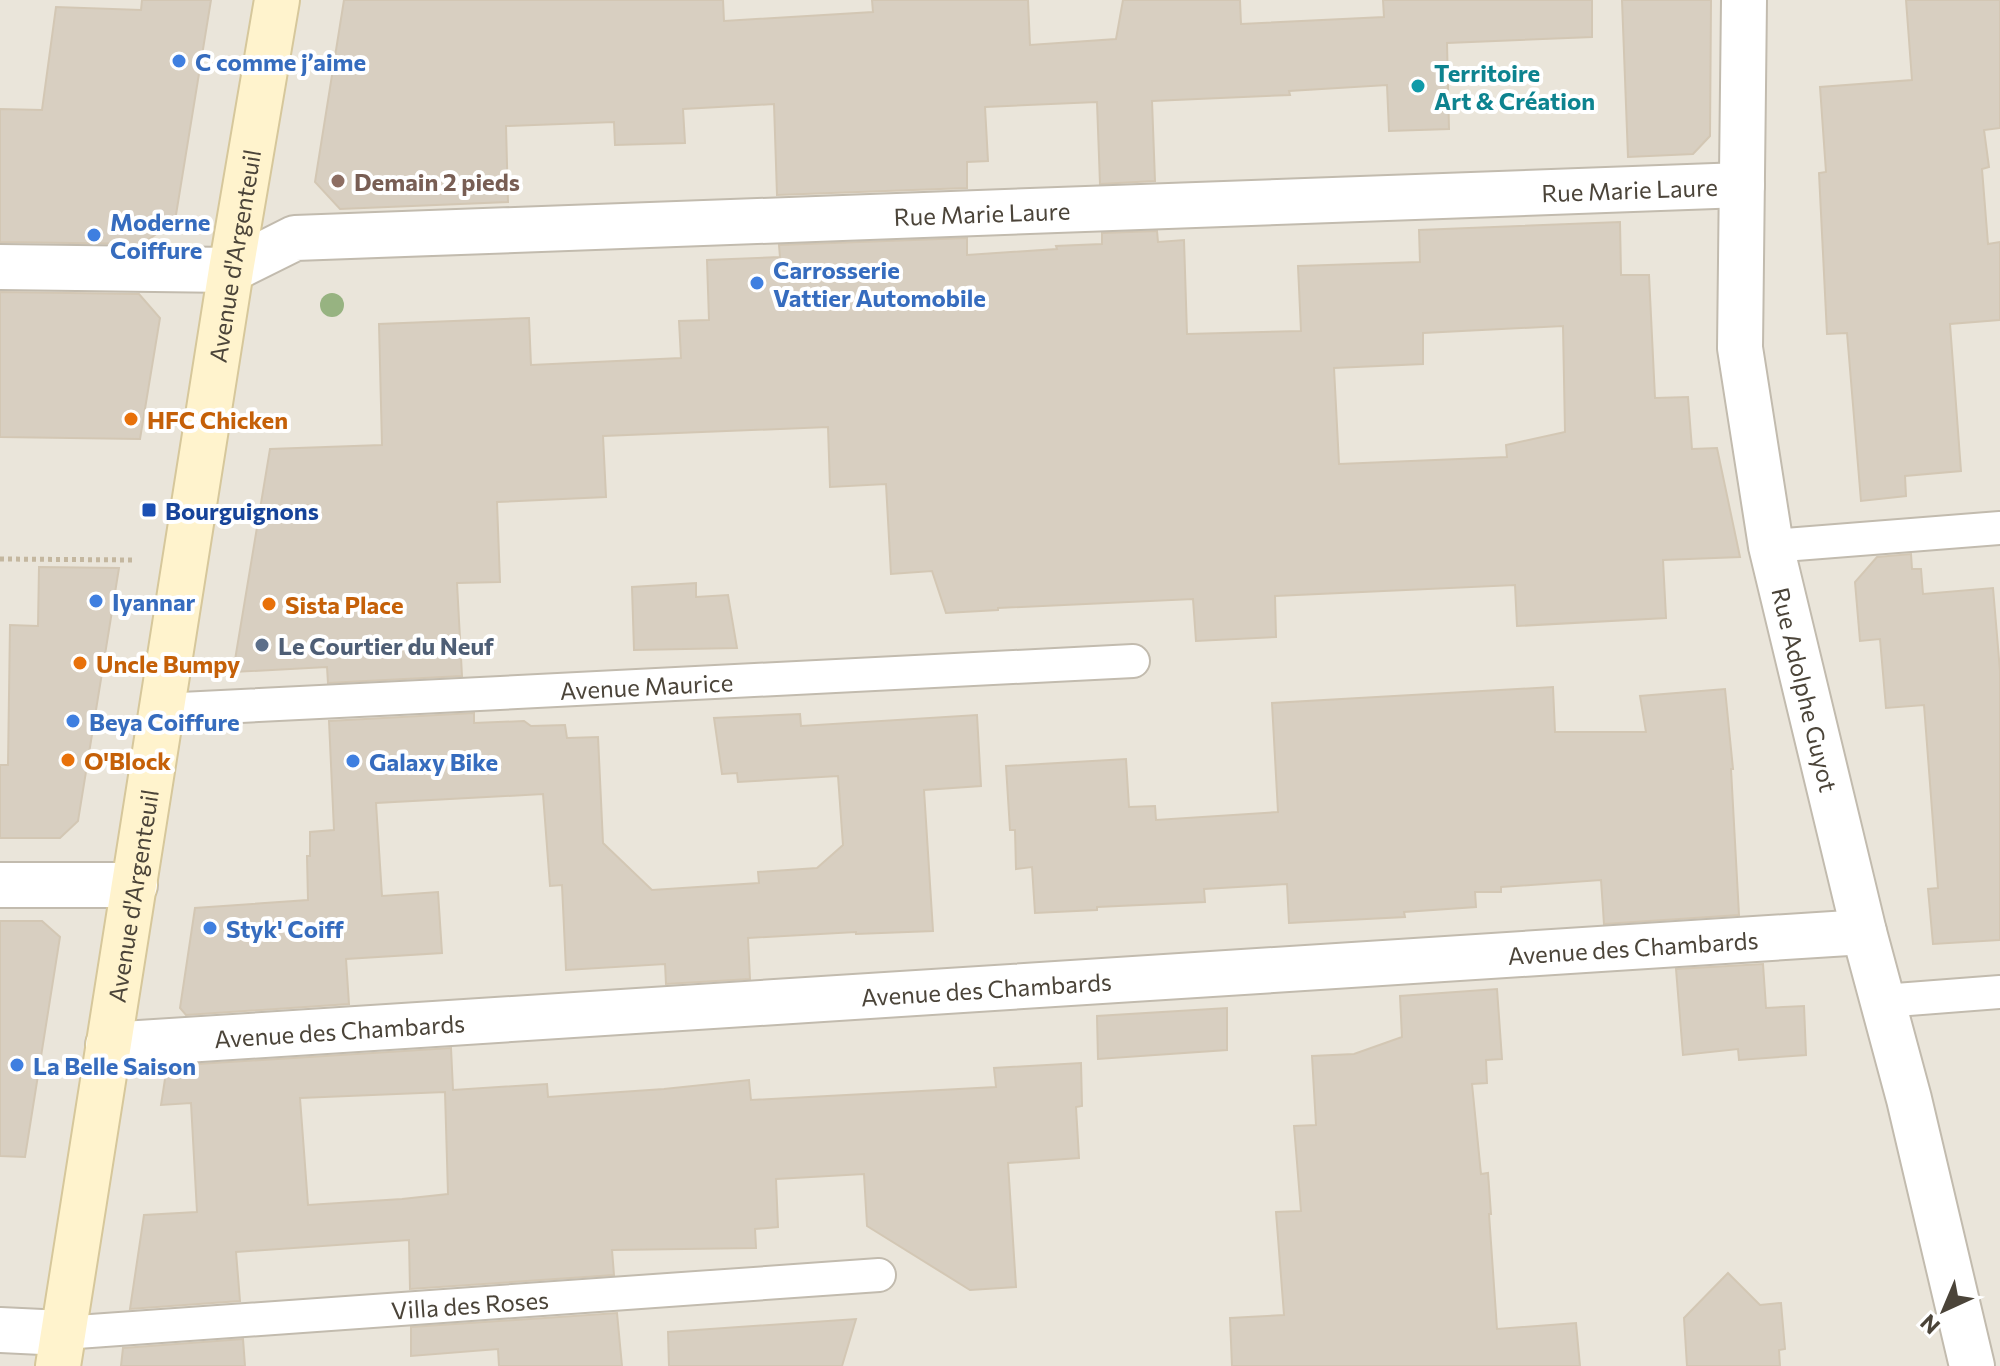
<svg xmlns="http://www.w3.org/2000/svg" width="2000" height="1366" font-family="Commissioner,sans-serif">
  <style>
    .residential { fill: #eae5da }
    .building { fill: #d8cfc1; stroke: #d3c7b4; stroke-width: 2; fill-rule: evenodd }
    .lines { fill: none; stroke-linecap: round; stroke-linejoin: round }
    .service-casing { stroke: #c2bbae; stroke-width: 36 }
    .minor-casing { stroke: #c2bbae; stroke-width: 48 }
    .secondary-casing { stroke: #d6c79b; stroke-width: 48 }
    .path { stroke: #c4b79f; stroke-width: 5; stroke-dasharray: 4 4; stroke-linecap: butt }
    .service { stroke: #fff; stroke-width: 32 }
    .minor { stroke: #fff; stroke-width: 44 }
    .secondary { stroke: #fff3cd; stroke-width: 44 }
    .tree { fill: #97b381 }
    .shop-dot { fill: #3f7fe0; stroke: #fff; stroke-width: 3 }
    .culture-dot { fill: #0f9aa8; stroke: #fff; stroke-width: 3 }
    .education-dot { fill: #8d6e63; stroke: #fff; stroke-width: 3 }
    .food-dot { fill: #e8710a; stroke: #fff; stroke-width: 3 }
    .transit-dot { fill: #1a4fb4; stroke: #fff; stroke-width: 3 }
    .service-dot { fill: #5c6f8a; stroke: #fff; stroke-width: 3 }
    .labels { text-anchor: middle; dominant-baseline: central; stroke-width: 8; stroke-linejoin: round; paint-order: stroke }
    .shop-label { font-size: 24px; font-weight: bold; fill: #366cbe; stroke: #fff; text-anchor: start }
    .culture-label { font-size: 24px; font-weight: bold; fill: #0d838f; stroke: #fff; text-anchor: start }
    .education-label { font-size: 24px; font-weight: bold; fill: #785e54; stroke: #fff; text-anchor: start }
    .street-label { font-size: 24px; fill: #4b4439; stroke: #fff }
    .food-label { font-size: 24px; font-weight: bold; fill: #c56008; stroke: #fff; text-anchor: start }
    .transit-label { font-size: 24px; font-weight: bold; fill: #164399; stroke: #fff; text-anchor: start }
    .service-label { font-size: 24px; font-weight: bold; fill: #4e5e75; stroke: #fff; text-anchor: start }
  </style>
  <rect width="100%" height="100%" fill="#f6f3ec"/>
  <rect class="residential" x="0" y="0" width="2000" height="1366"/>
  <g class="building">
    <path d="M 142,0 L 211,0 L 175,221 L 142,244 L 0,242 L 0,109 L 42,110 L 56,7 L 141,10 Z"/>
    <path d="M 344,0 L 723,0 L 724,21 L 873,12 L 872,0 L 1028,0 L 1030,45 L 1116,39 L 1123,0 L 1240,0 L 1241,24 L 1384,17 L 1383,0 L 1592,0 L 1592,37 L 1447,43 L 1449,129 L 1389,131 L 1387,85 L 1289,91 L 1290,95 L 1152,101 L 1155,181 L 1100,184 L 1097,102 L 985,107 L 988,161 L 967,162 L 967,188 L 777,195 L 774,104 L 683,109 L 685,143 L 615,145 L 614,122 L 506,126 L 508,202 L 340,209 L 315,182 Z"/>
    <path d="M 1622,0 L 1711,0 L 1710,136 L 1693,154 L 1628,157 Z"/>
    <path d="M 1906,0 L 2000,0 L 2000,128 L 1984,130 L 1989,167 L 1982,169 L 1988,244 L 2000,242 L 2000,320 L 1950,324 L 1961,471 L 1905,476 L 1906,496 L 1861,501 L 1847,333 L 1827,334 L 1819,173 L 1826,172 L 1820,87 L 1912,80 Z"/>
    <path d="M 1620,222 L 1621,275 L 1649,275 L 1655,398 L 1688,397 L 1692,449 L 1717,448 L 1740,557 L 1663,560 L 1666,618 L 1517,626 L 1515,585 L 1275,596 L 1276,637 L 1196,641 L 1193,599 L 998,608 L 998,610 L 946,613 L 932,571 L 891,574 L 886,484 L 830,487 L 828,427 L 603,436 L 606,497 L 497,502 L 500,582 L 457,583 L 462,676 L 328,683 L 327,667 L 233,672 L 270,449 L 382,445 L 379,324 L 529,318 L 531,365 L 681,358 L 679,321 L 709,320 L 707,260 L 780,257 L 779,245 L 967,238 L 967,255 L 1057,249 L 1056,246 L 1102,244 L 1102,233 L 1157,231 L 1158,242 L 1184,240 L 1187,334 L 1301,331 L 1298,266 L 1420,262 L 1419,230 ZM 1563,326 L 1565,432 L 1506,445 L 1507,457 L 1339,464 L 1334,368 L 1423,364 L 1423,333 Z"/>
    <path d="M 0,292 L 139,294 L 160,318 L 140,439 L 0,437 Z"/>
    <path d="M 1911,554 L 1912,569 L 1921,569 L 1923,594 L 1993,588 L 2000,671 L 2000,940 L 1933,944 L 1928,889 L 1938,888 L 1924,705 L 1886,708 L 1880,639 L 1860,641 L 1855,582 L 1877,557 Z"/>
    <path d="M 39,567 L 119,568 L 78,821 L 60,838 L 0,838 L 0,765 L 8,765 L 10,625 L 38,626 Z"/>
    <path d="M 696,583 L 696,597 L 728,595 L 737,648 L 634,650 L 632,587 Z"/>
    <path d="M 1553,687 L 1555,732 L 1646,732 L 1640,696 L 1725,689 L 1733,769 L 1731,769 L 1739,915 L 1604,924 L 1601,880 L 1501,887 L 1501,892 L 1475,892 L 1476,907 L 1404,912 L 1405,917 L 1289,923 L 1287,884 L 1204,889 L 1205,902 L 1097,907 L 1097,910 L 1035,913 L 1032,867 L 1016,869 L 1015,830 L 1010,830 L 1006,766 L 1126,759 L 1129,807 L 1155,806 L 1156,820 L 1278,812 L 1272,703 Z"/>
    <path d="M 474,713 L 474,723 L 524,721 L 531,726 L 565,725 L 567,738 L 598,737 L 603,843 L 652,890 L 759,883 L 758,872 L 817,868 L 843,845 L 838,776 L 738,782 L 737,773 L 722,774 L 714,718 L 800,714 L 801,726 L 977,715 L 981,786 L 924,790 L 933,931 L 856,934 L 856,932 L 748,938 L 750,979 L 666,984 L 665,964 L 566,970 L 562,885 L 550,886 L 543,794 L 376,803 L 382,896 L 438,892 L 442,953 L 346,959 L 349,1004 L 186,1015 L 180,1008 L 195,908 L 308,900 L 307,856 L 310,856 L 310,832 L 334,830 L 329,721 Z"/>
    <path d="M 0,921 L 42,921 L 60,937 L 25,1157 L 0,1156 Z"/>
    <path d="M 1763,964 L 1766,1008 L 1804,1006 L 1806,1055 L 1739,1060 L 1738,1049 L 1683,1055 L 1676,969 Z"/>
    <path d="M 1497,989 L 1502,1059 L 1486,1060 L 1487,1083 L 1472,1084 L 1481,1174 L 1488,1173 L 1491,1214 L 1489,1214 L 1497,1329 L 1576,1323 L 1580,1366 L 1232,1366 L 1230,1318 L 1284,1315 L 1276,1212 L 1301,1211 L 1294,1126 L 1316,1125 L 1312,1056 L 1354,1054 L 1402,1037 L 1400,996 Z"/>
    <path d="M 1227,1008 L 1227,1050 L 1098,1059 L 1097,1016 Z"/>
    <path d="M 451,1048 L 453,1090 L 547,1084 L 548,1097 L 664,1089 L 749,1080 L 751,1100 L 996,1087 L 994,1068 L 1081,1063 L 1082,1106 L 1076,1107 L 1079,1158 L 1008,1163 L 1016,1287 L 970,1290 L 867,1226 L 864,1174 L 776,1179 L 778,1227 L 755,1229 L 756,1248 L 612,1250 L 614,1275 L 410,1289 L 409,1240 L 236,1252 L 240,1301 L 130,1309 L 144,1215 L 197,1212 L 191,1103 L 161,1105 L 167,1066 ZM 445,1092 L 448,1194 L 402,1199 L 308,1205 L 300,1098 Z"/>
    <path d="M 1728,1273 L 1760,1305 L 1781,1303 L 1785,1349 L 1779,1350 L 1780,1366 L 1687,1366 L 1684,1318 Z"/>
    <path d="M 617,1313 L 622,1366 L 499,1366 L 498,1349 L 411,1356 L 411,1327 Z"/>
    <path d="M 856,1319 L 842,1366 L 669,1366 L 668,1332 Z"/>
    <path d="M 243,1339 L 245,1366 L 121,1366 L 123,1348 Z"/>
  </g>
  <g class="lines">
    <g class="service-casing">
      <g id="service">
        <path d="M 1771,546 L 2000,528"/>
        <path id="s1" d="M 161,710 L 1133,661"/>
        <path d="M 1883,1001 L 2000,992"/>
        <path id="s2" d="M 63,1333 L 879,1275"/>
      </g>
    </g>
    <g class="minor-casing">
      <g id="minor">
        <path id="s3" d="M 1744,0 L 1740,348 L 1771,546 L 1864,932 L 1909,1099 L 1972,1366"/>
        <path id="s4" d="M 0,267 L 231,270 L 295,238 L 1742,185"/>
        <path d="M 0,885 L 135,885"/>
        <path id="s5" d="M 108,1045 L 1864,932"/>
        <path d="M 0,1330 L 63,1333"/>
      </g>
    </g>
    <g class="secondary-casing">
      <g id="secondary">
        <path id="s6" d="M 58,1366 L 231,270 L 277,0"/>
      </g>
    </g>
    <path class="path" d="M 0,559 L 135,560"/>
    <use href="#service" class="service"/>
    <use href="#minor" class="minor"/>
    <use href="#secondary" class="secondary"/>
  </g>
  <circle class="tree" cx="332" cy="305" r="12"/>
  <g class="shop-dot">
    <circle cx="179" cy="61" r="8"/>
    <circle cx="94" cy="235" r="8"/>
    <circle cx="757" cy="283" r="8"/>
    <circle cx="96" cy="601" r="8"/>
    <circle cx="73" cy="721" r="8"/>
    <circle cx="353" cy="761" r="8"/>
    <circle cx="210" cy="928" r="8"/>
    <circle cx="17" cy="1065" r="8"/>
  </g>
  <circle class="culture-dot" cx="1418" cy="86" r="8"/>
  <circle class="education-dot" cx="338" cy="181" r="8"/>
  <g class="food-dot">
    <circle cx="131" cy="419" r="8"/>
    <circle cx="269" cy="604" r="8"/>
    <circle cx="80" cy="663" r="8"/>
    <circle cx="68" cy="760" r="8"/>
  </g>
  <rect class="transit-dot" x="141" y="502" width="16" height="16" rx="4"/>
  <circle class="service-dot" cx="262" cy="645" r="8"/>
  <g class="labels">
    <g class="shop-label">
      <text x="195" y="61">C comme j’aime</text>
      <text x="110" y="221">Moderne<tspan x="110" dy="28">Coiffure</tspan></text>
      <text x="773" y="269">Carrosserie<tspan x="773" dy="28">Vattier Automobile</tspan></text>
      <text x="112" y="601">Iyannar</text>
      <text x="89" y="721">Beya Coiffure</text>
      <text x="369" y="761">Galaxy Bike</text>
      <text x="226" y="928">Styk' Coiff</text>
      <text x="33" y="1065">La Belle Saison</text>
    </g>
    <g class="culture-label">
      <text x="1434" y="72">Territoire<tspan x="1434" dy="28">Art &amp; Création</tspan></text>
    </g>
    <g class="education-label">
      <text x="354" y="181">Demain 2 pieds</text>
    </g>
    <g class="street-label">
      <text stroke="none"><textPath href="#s4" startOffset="1638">Rue Marie Laure</textPath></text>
      <text stroke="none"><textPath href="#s4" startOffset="990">Rue Marie Laure</textPath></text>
      <text stroke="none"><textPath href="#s6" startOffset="1124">Avenue d'Argenteuil</textPath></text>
      <text stroke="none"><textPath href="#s1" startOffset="486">Avenue Maurice</textPath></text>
      <text stroke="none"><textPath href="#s3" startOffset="696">Rue Adolphe Guyot</textPath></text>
      <text stroke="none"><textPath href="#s6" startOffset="476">Avenue d'Argenteuil</textPath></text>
      <text stroke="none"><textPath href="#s5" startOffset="1528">Avenue des Chambards</textPath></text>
      <text stroke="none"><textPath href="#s5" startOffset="880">Avenue des Chambards</textPath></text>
      <text stroke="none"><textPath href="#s5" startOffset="232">Avenue des Chambards</textPath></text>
      <text stroke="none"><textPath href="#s2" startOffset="408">Villa des Roses</textPath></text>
    </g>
    <g class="food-label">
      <text x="147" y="419">HFC Chicken</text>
      <text x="285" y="604">Sista Place</text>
      <text x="96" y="663">Uncle Bumpy</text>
      <text x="84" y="760">O'Block</text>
    </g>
    <g class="transit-label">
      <text x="165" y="510">Bourguignons</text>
    </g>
    <g class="service-label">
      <text x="278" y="645">Le Courtier du Neuf</text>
    </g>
  </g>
  <g transform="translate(1944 1310) rotate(224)" stroke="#ffffff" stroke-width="6" paint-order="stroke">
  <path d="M0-6L14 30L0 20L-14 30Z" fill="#4b4439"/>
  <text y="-12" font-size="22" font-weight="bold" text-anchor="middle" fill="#4b4439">N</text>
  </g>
</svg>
